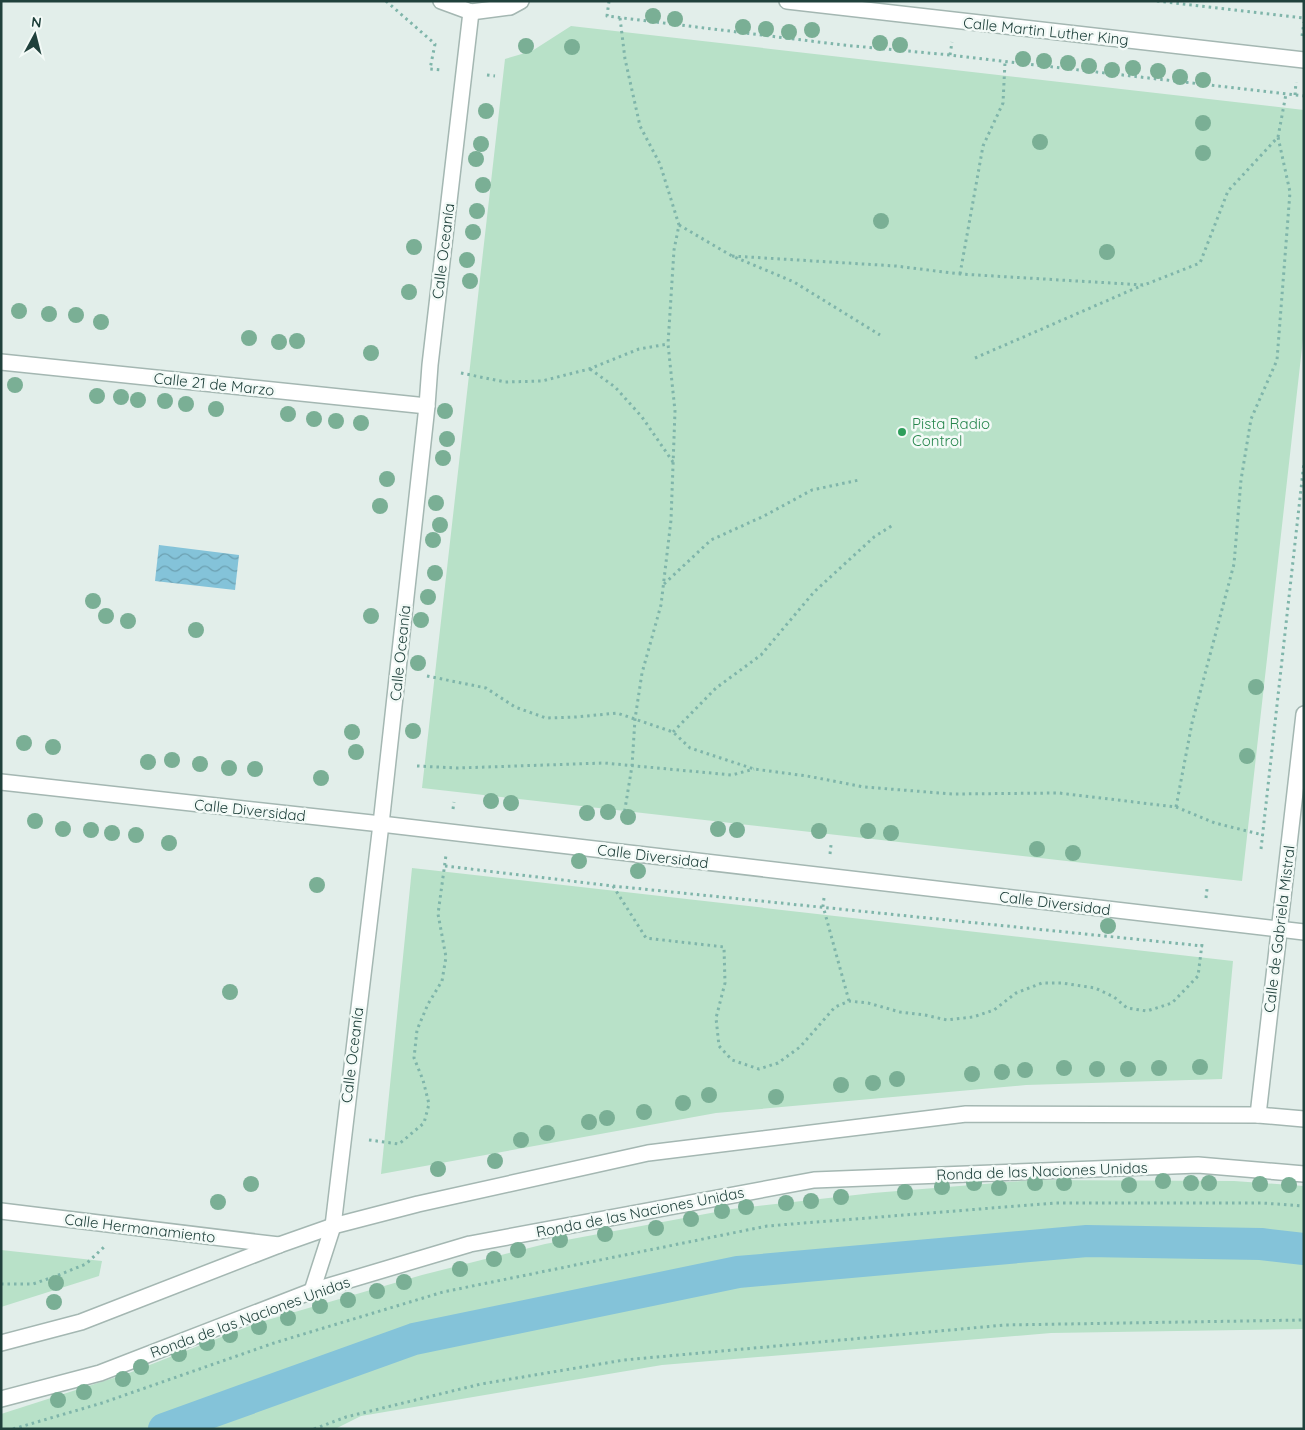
<svg xmlns="http://www.w3.org/2000/svg" width="1305" height="1430" font-family="Quicksand,sans-serif">
  <style>
    .green { fill: #b8e1c8 }
    .water { fill: url(#water-waves) }
    .lines { fill: none; stroke-linecap: round; stroke-linejoin: round }
    .canal { stroke: #84c3d9; stroke-width: 32 }
    .minor-casing { stroke: #a4b7b2; stroke-width: 18 }
    .tertiary-casing { stroke: #a4b7b2; stroke-width: 18 }
    .path { stroke: #7fb5aa; stroke-width: 3; stroke-dasharray: 2.5 4; stroke-linecap: butt }
    .minor { stroke: #fff; stroke-width: 15 }
    .tertiary { stroke: #fff; stroke-width: 15 }
    .tree { fill: #7aaf95 }
    .leisure-dot { fill: #2e9e5b; stroke: #f3faf7; stroke-width: 2 }
    .labels { text-anchor: middle; dominant-baseline: central; stroke-width: 5; stroke-linejoin: round; paint-order: stroke }
    .street-label { font-size: 15px; fill: #20413c; stroke: #f3faf7 }
    .leisure-label { font-size: 15px; fill: #27864d; stroke: #f3faf7; text-anchor: start }
  </style>
  <defs>
    <pattern id="water-waves" width="16" height="10" patternUnits="userSpaceOnUse" patternTransform="scale(1.25)"><rect width="16" height="10" fill="#84c3d9"/><path d="M0 5q4-4 8 0t8 0" fill="none" stroke="#6ca0b1"/></pattern>
  </defs>
  <rect width="100%" height="100%" fill="#e2eeea"/>
  <g class="green">
    <path d="M 571,26 L 1304,110 L 1304,330 L 1242,881 L 422,788 L 505,59 L 532,51 Z"/>
    <path d="M 412,868 L 1233,961 L 1222,1079 L 1026,1085 L 716,1113 L 381,1174 Z"/>
    <path d="M 1033,1180 L 1234,1181 L 1304,1186 L 1304,1329 L 1051,1333 L 662,1365 L 361,1416 L 335,1429 L 1,1429 L 1,1414 L 129,1373 L 257,1323 L 422,1275 L 545,1244 L 732,1209 L 873,1193 Z"/>
    <path d="M 1,1250 L 102,1261 L 99,1276 L 1,1307 Z"/>
  </g>
  <path class="water" d="M 159,545 L 239,555 L 235,590 L 155,581 Z"/>
  <g class="lines">
    <path class="canal" d="M 164,1429 L 414,1339 L 738,1272 L 1087,1241 L 1261,1244 L 1304,1249"/>
    <g class="minor-casing">
      <g id="minor">
        <path d="M 441,1 L 471,12 L 510,7 L 521,1"/>
        <path d="M 787,1 L 1304,60"/>
        <path d="M 1,362 L 427,406"/>
        <path d="M 1,782 L 381,824 L 1304,932"/>
        <path d="M 1258,1115 L 1304,714"/>
        <path d="M 1,1211 L 279,1245"/>
        <path d="M 312,1291 L 333,1226 L 381,824 L 427,406 L 430,365 L 471,12"/>
      </g>
    </g>
    <g class="tertiary-casing">
      <g id="tertiary">
        <path d="M 1,1343 L 81,1322 L 279,1245 L 333,1226 L 418,1204 L 648,1153 L 966,1114 L 1258,1115 L 1304,1119"/>
        <path d="M 1,1399 L 100,1373 L 312,1291 L 470,1244 L 814,1180 L 1198,1165 L 1304,1174"/>
      </g>
    </g>
    <g class="path">
      <path d="M 386,1 L 435,44 L 430,69 L 441,70"/>
      <path d="M 609,1 L 607,16 L 843,45 L 950,55 L 1304,96"/>
      <path d="M 1157,1 L 1304,18"/>
      <path d="M 620,18 L 625,59 L 640,126 L 660,164 L 679,225 L 674,250 L 668,344 L 675,411 L 671,520 L 661,605 L 642,673 L 635,719 L 632,766 L 623,821"/>
      <path d="M 1302,36 L 1304,22"/>
      <path d="M 950,55 L 952,42"/>
      <path d="M 487,75 L 495,76"/>
      <path d="M 1295,95 L 1296,82"/>
      <path d="M 679,225 L 732,256 L 794,282 L 880,335"/>
      <path d="M 732,256 L 896,266 L 960,274 L 1144,285 L 1200,263 L 1228,191 L 1278,137 L 1286,94"/>
      <path d="M 960,274 L 983,146 L 1003,103 L 1005,62"/>
      <path d="M 975,358 L 1143,285"/>
      <path d="M 590,369 L 615,387 L 642,417 L 673,462"/>
      <path d="M 461,373 L 505,382 L 542,381 L 589,369 L 639,349 L 668,344"/>
      <path d="M 664,584 L 711,540 L 764,516 L 812,490 L 859,480"/>
      <path d="M 427,676 L 486,688 L 515,707 L 546,718 L 576,717 L 617,713 L 673,732 L 690,748 L 754,769 L 807,776 L 864,787 L 953,794 L 1059,793 L 1176,807 L 1215,823 L 1263,835"/>
      <path d="M 673,732 L 716,688 L 761,655 L 814,592 L 874,537 L 893,525"/>
      <path d="M 417,766 L 458,768 L 604,763 L 732,775 L 754,769"/>
      <path d="M 1176,807 L 1192,723 L 1234,564 L 1241,480 L 1251,419 L 1277,360 L 1290,192 L 1278,137"/>
      <path d="M 453,809 L 454,802"/>
      <path d="M 1261,849 L 1304,462"/>
      <path d="M 830,854 L 831,845"/>
      <path d="M 445,866 L 613,886 L 1203,946"/>
      <path d="M 613,886 L 646,938 L 724,947 L 725,983 L 716,1018 L 719,1046 L 732,1060 L 759,1069 L 778,1063 L 800,1047 L 835,1007 L 849,1001 L 868,1003 L 900,1012 L 925,1015 L 947,1020 L 973,1017 L 994,1010 L 1016,993 L 1042,983 L 1062,983 L 1095,988 L 1114,997 L 1127,1008 L 1147,1011 L 1172,1003 L 1198,976 L 1202,944"/>
      <path d="M 824,898 L 823,906 L 849,1001"/>
      <path d="M 1206,898 L 1207,889"/>
      <path d="M 369,1140 L 399,1144 L 424,1123 L 429,1104 L 423,1080 L 414,1058 L 417,1030 L 428,1004 L 442,981 L 446,957 L 438,914 L 446,855"/>
      <path d="M 1,1284 L 33,1284 L 56,1276 L 86,1264 L 104,1247"/>
      <path d="M 13,1429 L 102,1403 L 274,1343 L 443,1292 L 767,1226 L 1055,1203 L 1262,1203 L 1304,1206"/>
      <path d="M 314,1429 L 346,1417 L 481,1384 L 624,1360 L 1005,1325 L 1304,1320"/>
    </g>
    <use href="#minor" class="minor"/>
    <use href="#tertiary" class="tertiary"/>
  </g>
  <g class="tree">
    <circle cx="653" cy="16" r="8"/>
    <circle cx="675" cy="19" r="8"/>
    <circle cx="743" cy="27" r="8"/>
    <circle cx="766" cy="29" r="8"/>
    <circle cx="812" cy="30" r="8"/>
    <circle cx="789" cy="32" r="8"/>
    <circle cx="880" cy="43" r="8"/>
    <circle cx="900" cy="45" r="8"/>
    <circle cx="526" cy="46" r="8"/>
    <circle cx="572" cy="47" r="8"/>
    <circle cx="1023" cy="59" r="8"/>
    <circle cx="1044" cy="61" r="8"/>
    <circle cx="1068" cy="63" r="8"/>
    <circle cx="1089" cy="66" r="8"/>
    <circle cx="1133" cy="68" r="8"/>
    <circle cx="1112" cy="70" r="8"/>
    <circle cx="1158" cy="71" r="8"/>
    <circle cx="1180" cy="77" r="8"/>
    <circle cx="1203" cy="80" r="8"/>
    <circle cx="486" cy="111" r="8"/>
    <circle cx="1203" cy="123" r="8"/>
    <circle cx="1040" cy="142" r="8"/>
    <circle cx="481" cy="144" r="8"/>
    <circle cx="1203" cy="153" r="8"/>
    <circle cx="476" cy="159" r="8"/>
    <circle cx="483" cy="185" r="8"/>
    <circle cx="477" cy="211" r="8"/>
    <circle cx="881" cy="221" r="8"/>
    <circle cx="473" cy="232" r="8"/>
    <circle cx="414" cy="247" r="8"/>
    <circle cx="1107" cy="252" r="8"/>
    <circle cx="467" cy="260" r="8"/>
    <circle cx="470" cy="281" r="8"/>
    <circle cx="409" cy="292" r="8"/>
    <circle cx="19" cy="311" r="8"/>
    <circle cx="49" cy="314" r="8"/>
    <circle cx="76" cy="315" r="8"/>
    <circle cx="101" cy="322" r="8"/>
    <circle cx="249" cy="338" r="8"/>
    <circle cx="297" cy="341" r="8"/>
    <circle cx="279" cy="342" r="8"/>
    <circle cx="371" cy="353" r="8"/>
    <circle cx="15" cy="385" r="8"/>
    <circle cx="97" cy="396" r="8"/>
    <circle cx="121" cy="397" r="8"/>
    <circle cx="138" cy="400" r="8"/>
    <circle cx="165" cy="401" r="8"/>
    <circle cx="186" cy="404" r="8"/>
    <circle cx="216" cy="409" r="8"/>
    <circle cx="445" cy="411" r="8"/>
    <circle cx="288" cy="414" r="8"/>
    <circle cx="314" cy="419" r="8"/>
    <circle cx="336" cy="421" r="8"/>
    <circle cx="361" cy="423" r="8"/>
    <circle cx="447" cy="439" r="8"/>
    <circle cx="443" cy="458" r="8"/>
    <circle cx="387" cy="479" r="8"/>
    <circle cx="436" cy="503" r="8"/>
    <circle cx="380" cy="506" r="8"/>
    <circle cx="440" cy="525" r="8"/>
    <circle cx="433" cy="540" r="8"/>
    <circle cx="435" cy="573" r="8"/>
    <circle cx="428" cy="597" r="8"/>
    <circle cx="93" cy="601" r="8"/>
    <circle cx="106" cy="616" r="8"/>
    <circle cx="371" cy="616" r="8"/>
    <circle cx="421" cy="620" r="8"/>
    <circle cx="128" cy="621" r="8"/>
    <circle cx="196" cy="630" r="8"/>
    <circle cx="418" cy="663" r="8"/>
    <circle cx="1256" cy="687" r="8"/>
    <circle cx="413" cy="731" r="8"/>
    <circle cx="352" cy="732" r="8"/>
    <circle cx="24" cy="743" r="8"/>
    <circle cx="53" cy="747" r="8"/>
    <circle cx="356" cy="752" r="8"/>
    <circle cx="1247" cy="756" r="8"/>
    <circle cx="172" cy="760" r="8"/>
    <circle cx="148" cy="762" r="8"/>
    <circle cx="200" cy="764" r="8"/>
    <circle cx="229" cy="768" r="8"/>
    <circle cx="255" cy="769" r="8"/>
    <circle cx="321" cy="778" r="8"/>
    <circle cx="491" cy="801" r="8"/>
    <circle cx="511" cy="803" r="8"/>
    <circle cx="608" cy="812" r="8"/>
    <circle cx="587" cy="813" r="8"/>
    <circle cx="628" cy="817" r="8"/>
    <circle cx="35" cy="821" r="8"/>
    <circle cx="63" cy="829" r="8"/>
    <circle cx="718" cy="829" r="8"/>
    <circle cx="91" cy="830" r="8"/>
    <circle cx="737" cy="830" r="8"/>
    <circle cx="819" cy="831" r="8"/>
    <circle cx="868" cy="831" r="8"/>
    <circle cx="112" cy="833" r="8"/>
    <circle cx="891" cy="833" r="8"/>
    <circle cx="136" cy="835" r="8"/>
    <circle cx="169" cy="843" r="8"/>
    <circle cx="1037" cy="849" r="8"/>
    <circle cx="1073" cy="853" r="8"/>
    <circle cx="579" cy="861" r="8"/>
    <circle cx="638" cy="871" r="8"/>
    <circle cx="317" cy="885" r="8"/>
    <circle cx="1108" cy="926" r="8"/>
    <circle cx="230" cy="992" r="8"/>
    <circle cx="1200" cy="1067" r="8"/>
    <circle cx="1064" cy="1068" r="8"/>
    <circle cx="1159" cy="1068" r="8"/>
    <circle cx="1097" cy="1069" r="8"/>
    <circle cx="1128" cy="1069" r="8"/>
    <circle cx="1025" cy="1070" r="8"/>
    <circle cx="1002" cy="1072" r="8"/>
    <circle cx="972" cy="1074" r="8"/>
    <circle cx="897" cy="1079" r="8"/>
    <circle cx="873" cy="1083" r="8"/>
    <circle cx="841" cy="1085" r="8"/>
    <circle cx="709" cy="1095" r="8"/>
    <circle cx="776" cy="1097" r="8"/>
    <circle cx="683" cy="1103" r="8"/>
    <circle cx="644" cy="1112" r="8"/>
    <circle cx="607" cy="1118" r="8"/>
    <circle cx="589" cy="1122" r="8"/>
    <circle cx="547" cy="1133" r="8"/>
    <circle cx="521" cy="1140" r="8"/>
    <circle cx="495" cy="1161" r="8"/>
    <circle cx="438" cy="1169" r="8"/>
    <circle cx="1163" cy="1181" r="8"/>
    <circle cx="974" cy="1183" r="8"/>
    <circle cx="1035" cy="1183" r="8"/>
    <circle cx="1064" cy="1183" r="8"/>
    <circle cx="1191" cy="1183" r="8"/>
    <circle cx="1209" cy="1183" r="8"/>
    <circle cx="251" cy="1184" r="8"/>
    <circle cx="1260" cy="1184" r="8"/>
    <circle cx="1129" cy="1185" r="8"/>
    <circle cx="1289" cy="1185" r="8"/>
    <circle cx="942" cy="1187" r="8"/>
    <circle cx="999" cy="1188" r="8"/>
    <circle cx="905" cy="1192" r="8"/>
    <circle cx="841" cy="1197" r="8"/>
    <circle cx="811" cy="1201" r="8"/>
    <circle cx="218" cy="1202" r="8"/>
    <circle cx="786" cy="1203" r="8"/>
    <circle cx="746" cy="1207" r="8"/>
    <circle cx="722" cy="1211" r="8"/>
    <circle cx="691" cy="1219" r="8"/>
    <circle cx="656" cy="1228" r="8"/>
    <circle cx="605" cy="1234" r="8"/>
    <circle cx="560" cy="1240" r="8"/>
    <circle cx="518" cy="1250" r="8"/>
    <circle cx="494" cy="1259" r="8"/>
    <circle cx="460" cy="1269" r="8"/>
    <circle cx="404" cy="1282" r="8"/>
    <circle cx="56" cy="1283" r="8"/>
    <circle cx="377" cy="1291" r="8"/>
    <circle cx="348" cy="1300" r="8"/>
    <circle cx="54" cy="1302" r="8"/>
    <circle cx="320" cy="1306" r="8"/>
    <circle cx="288" cy="1318" r="8"/>
    <circle cx="259" cy="1327" r="8"/>
    <circle cx="230" cy="1335" r="8"/>
    <circle cx="207" cy="1343" r="8"/>
    <circle cx="179" cy="1354" r="8"/>
    <circle cx="141" cy="1367" r="8"/>
    <circle cx="123" cy="1379" r="8"/>
    <circle cx="84" cy="1392" r="8"/>
    <circle cx="58" cy="1400" r="8"/>
  </g>
  <circle class="leisure-dot" cx="902" cy="432" r="5"/>
  <g class="labels">
    <g class="street-label">
      <text transform="translate(1046 31) rotate(6)">Calle Martin Luther King</text>
      <text transform="translate(443 251) rotate(-83)">Calle Oceanía</text>
      <text transform="translate(214 384) rotate(6)">Calle 21 de Marzo</text>
      <text transform="translate(400 653) rotate(-84)">Calle Oceanía</text>
      <text transform="translate(250 810) rotate(6)">Calle Diversidad</text>
      <text transform="translate(653 856) rotate(7)">Calle Diversidad</text>
      <text transform="translate(1055 903) rotate(7)">Calle Diversidad</text>
      <text transform="translate(1279 929) rotate(-83)">Calle de Gabriela Mistral</text>
      <text transform="translate(352 1055) rotate(-83)">Calle Oceanía</text>
      <text transform="translate(1042 1171) rotate(-2)">Ronda de las Naciones Unidas</text>
      <text transform="translate(640 1212) rotate(-11)">Ronda de las Naciones Unidas</text>
      <text transform="translate(140 1228) rotate(7)">Calle Hermanamiento</text>
      <text transform="translate(250 1317) rotate(-20)">Ronda de las Naciones Unidas</text>
    </g>
    <g class="leisure-label">
      <text x="912" y="423">Pista Radio<tspan x="912" dy="17">Control</tspan></text>
    </g>
  </g>
  <rect width="1305" height="1430" fill="none" stroke="#20413c" stroke-width="5"/>
  <g transform="translate(35 35) rotate(7)" stroke="#f3faf7" stroke-width="4" paint-order="stroke">
  <path d="M0-4L9 19L0 12L-9 19Z" fill="#20413c"/>
  <text y="-8" font-size="14" font-weight="bold" text-anchor="middle" fill="#20413c">N</text>
  </g>
</svg>
